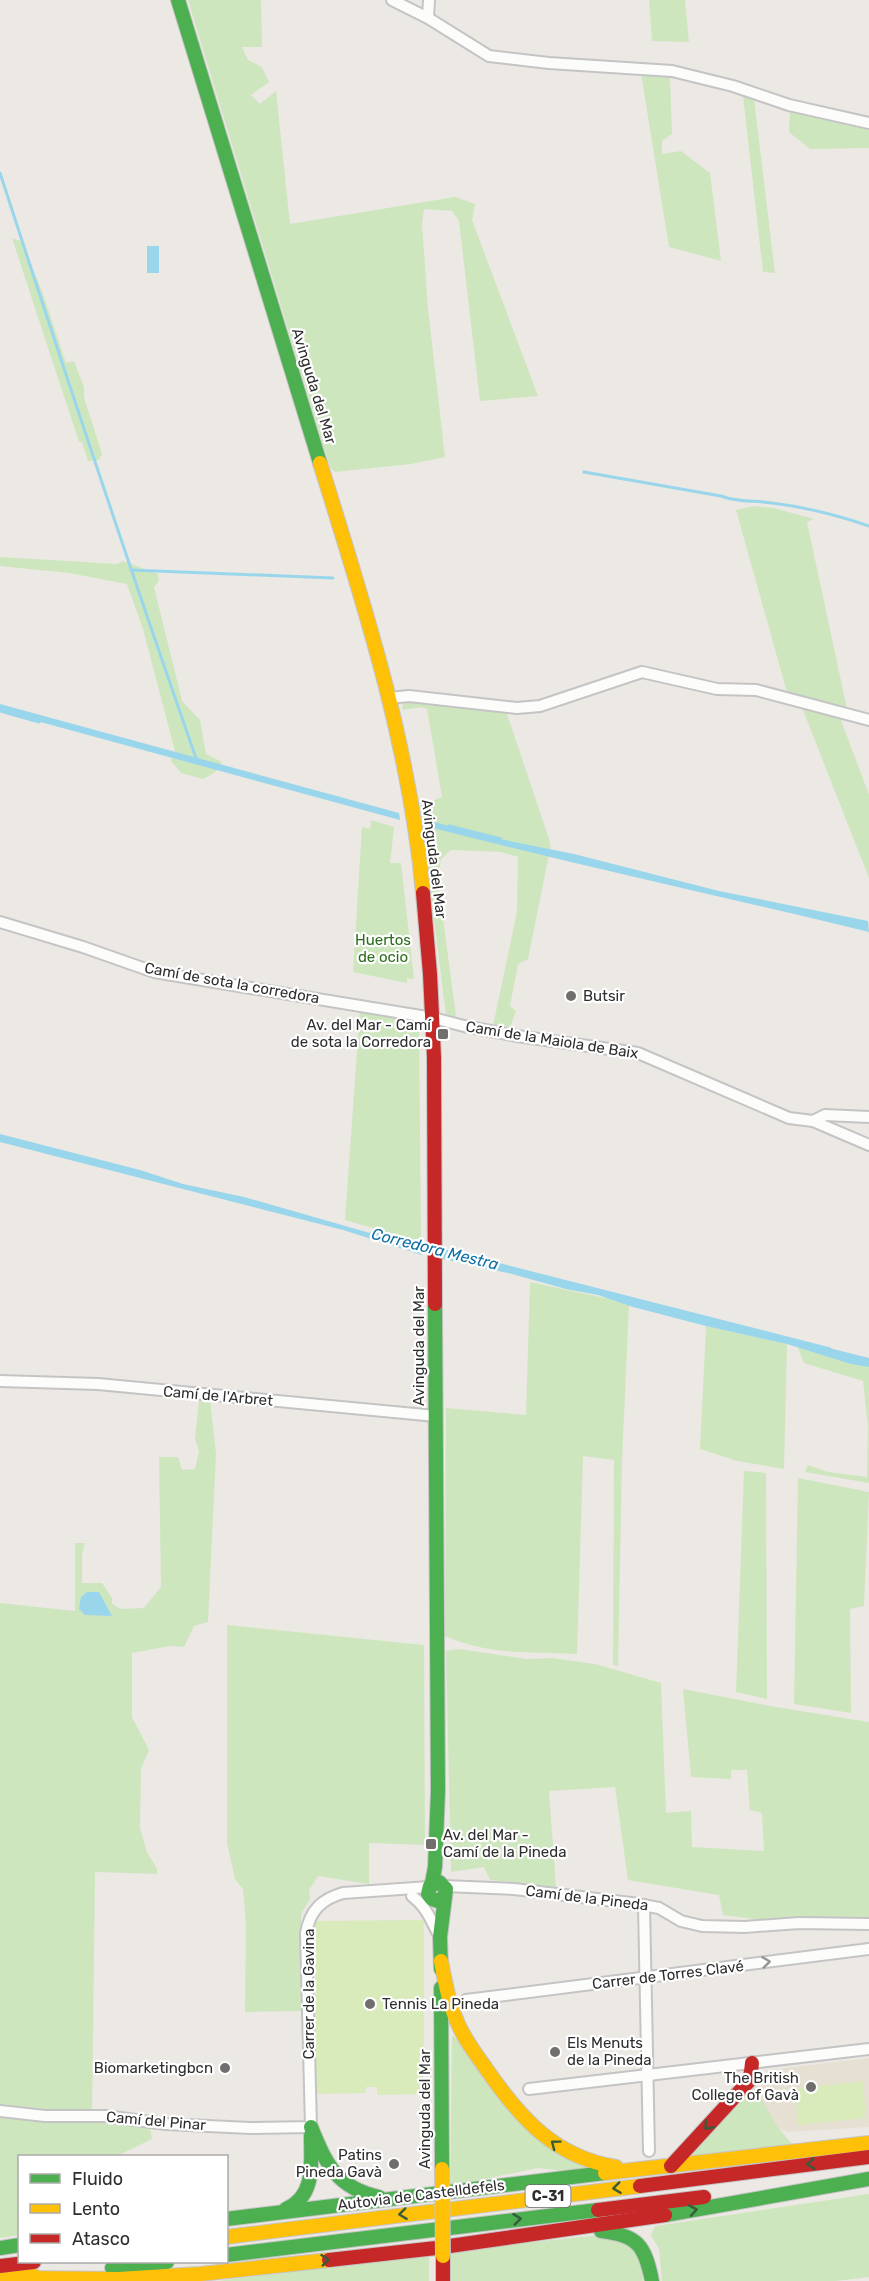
<svg xmlns="http://www.w3.org/2000/svg" width="869" height="2281" font-family="Rubik,sans-serif">
  <style>
    .education { fill: #e6e0d3 }
    .green { fill: #cee6be }
    .pitch { fill: #d9eabb }
    .water { fill: #99d6ec }
    .lines { fill: none; stroke-linecap: round; stroke-linejoin: round }
    .stream { stroke: #99d6ec; stroke-width: 3 }
    .street-casing { stroke: #c5c4c5; stroke-width: 14 }
    .fast-casing { stroke: #c5c4c5; stroke-width: 16 }
    .slow-casing { stroke: #c5c4c5; stroke-width: 16 }
    .jam-casing { stroke: #c5c4c5; stroke-width: 16 }
    .street { stroke: #fcfcfb; stroke-width: 10 }
    .fast { stroke: #4caf50; stroke-width: 14 }
    .slow { stroke: #ffc107; stroke-width: 14 }
    .jam { stroke: #c62828; stroke-width: 14 }
    .slow-bridge-casing { stroke: #c5c4c5; stroke-width: 16; stroke-linecap: butt }
    .slow-bridge { stroke: #ffc107; stroke-width: 14 }
    .oneway { stroke: #959594 }
    .oneway2 { stroke: #385b3a }
    .poi-dot { fill: #706f6e; stroke: #fff; stroke-width: 2 }
    .labels { text-anchor: middle; dominant-baseline: central; stroke-width: 4.5; stroke-linejoin: round; paint-order: stroke }
    .shield { fill: #fff; stroke: #6d6d6d; stroke-width: 1.5 }
    .shield-label { font-size: 14px; font-weight: bold; fill: #2e2e2e }
    .street-label { font-size: 15px; fill: #2e2e2e; stroke: #fff }
    .park-label { font-size: 15px; fill: #2c6e1b; stroke: #fff }
    .poi-label { font-size: 15px; fill: #2e2e2e; stroke: #fff; text-anchor: start }
    .water-label { font-size: 16px; font-style: italic; fill: #0d6fa3; stroke: #fff }
  </style>
  <rect width="100%" height="100%" fill="#ece8e4"/>
  <path class="education" d="M 869,2058 L 869,2127 L 787,2132 L 742,2109 L 737,2104 L 768,2070 Z"/>
  <g class="green">
    <path d="M 188,0 L 261,0 L 262,47 L 242,47 L 248,60 L 262,67 L 269,82 L 251,95 L 260,104 L 276,91 L 290,224 L 455,197 L 475,204 L 472,220 L 538,396 L 480,401 L 459,221 L 452,211 L 424,209 L 422,224 L 428,309 L 445,457 L 411,464 L 335,472 L 330,467 Z"/>
    <path d="M 649,0 L 685,0 L 689,42 L 652,41 Z"/>
    <path d="M 641,73 L 670,75 L 672,134 L 662,141 L 662,154 L 681,151 L 710,173 L 721,261 L 669,247 Z"/>
    <path d="M 743,96 L 754,99 L 775,273 L 763,272 Z"/>
    <path d="M 790,109 L 869,128 L 869,148 L 810,149 L 789,132 Z"/>
    <path d="M 12,238 L 21,241 L 42,291 L 66,363 L 74,361 L 84,387 L 84,397 L 102,454 L 99,460 L 88,461 L 82,442 L 79,442 Z"/>
    <path d="M 755,506 L 774,508 L 814,519 L 807,522 L 847,709 L 788,696 L 736,510 Z"/>
    <path d="M 0,557 L 117,564 L 123,561 L 158,574 L 159,581 L 154,587 L 182,701 L 200,720 L 206,754 L 222,762 L 214,773 L 203,779 L 181,773 L 171,761 L 175,751 L 143,629 L 127,584 L 69,573 L 0,566 Z"/>
    <path d="M 404,700 L 506,711 L 551,845 L 528,959 L 518,964 L 510,1006 L 516,1011 L 510,1028 L 493,1026 L 517,912 L 518,857 L 501,852 L 451,850 L 441,859 L 438,881 L 456,1016 L 446,1016 L 420,806 L 442,797 L 427,709 L 421,707 L 402,710 Z"/>
    <path d="M 801,705 L 839,715 L 869,795 L 869,878 Z"/>
    <path d="M 371,820 L 394,827 L 390,863 L 401,863 L 414,979 L 407,978 L 407,983 L 353,972 L 362,827 L 370,829 Z"/>
    <path d="M 360,1009 L 419,1019 L 421,1242 L 345,1220 Z"/>
    <path d="M 530,1282 L 629,1303 L 622,1461 L 618,1666 L 613,1665 L 614,1460 L 583,1456 L 577,1654 C 530,1651 490,1656 445,1636 L 446,1408 L 526,1415 Z"/>
    <path d="M 706,1326 L 787,1344 L 784,1469 L 737,1461 L 700,1449 Z"/>
    <path d="M 798,1348 L 818,1349 L 869,1365 L 869,1483 L 805,1472 L 808,1465 L 828,1472 L 867,1477 L 868,1427 L 863,1381 L 804,1363 Z"/>
    <path d="M 210,1399 L 216,1454 L 208,1622 L 194,1626 L 184,1647 L 170,1646 L 132,1653 L 132,1717 L 149,1750 L 141,1769 L 140,1828 L 147,1852 L 157,1869 L 157,1874 L 95,1872 L 92,2120 L 150,2127 L 152,2139 L 121,2154 L 121,2156 L 20,2156 L 19,2235 L 0,2238 L 0,1603 L 75,1611 L 75,1543 L 85,1543 L 82,1554 L 82,1583 L 102,1583 L 112,1598 L 112,1604 L 121,1609 L 144,1608 L 161,1587 L 159,1457 L 178,1457 L 182,1470 L 195,1469 L 199,1451 L 195,1439 L 199,1401 Z"/>
    <path d="M 744,1471 L 766,1473 L 767,1699 L 736,1692 Z"/>
    <path d="M 798,1478 L 869,1492 L 864,1606 L 850,1609 L 851,1713 L 794,1704 Z"/>
    <path d="M 227,1625 L 424,1645 L 425,1845 L 369,1843 L 369,1884 L 318,1876 L 309,1890 L 310,1899 L 301,1914 L 301,2011 L 245,2012 L 246,1925 L 243,1889 L 235,1879 L 227,1843 Z"/>
    <path d="M 459,1649 L 527,1659 L 552,1658 L 595,1664 L 661,1683 L 666,1813 L 691,1811 L 692,1847 L 764,1851 L 762,1813 L 750,1810 L 747,1770 L 731,1770 L 731,1779 L 691,1777 L 683,1689 L 770,1706 L 869,1722 L 869,1922 L 761,1920 L 723,1915 L 719,1895 L 628,1880 L 615,1787 L 549,1791 L 556,1887 L 490,1880 L 484,1867 L 451,1872 L 446,1651 Z"/>
    <path d="M 452,2035 L 465,2046 L 586,2169 L 568,2171 L 538,2168 L 450,2186 Z"/>
    <path d="M 750,2088 L 757,2091 L 777,2126 L 792,2144 L 694,2156 L 692,2151 Z"/>
    <path d="M 869,2194 L 869,2277 L 835,2281 L 662,2281 L 659,2249 L 651,2235 L 655,2226 Z"/>
    <path d="M 600,2235 L 633,2246 L 642,2269 L 643,2281 L 449,2281 L 449,2251 Z"/>
    <path d="M 429,2254 L 429,2281 L 217,2281 Z"/>
  </g>
  <g class="pitch">
    <path d="M 424,1920 L 424,2094 L 377,2095 L 377,2087 L 366,2087 L 366,2093 L 316,2094 L 315,1921 Z"/>
    <path d="M 863,2081 L 866,2118 L 798,2125 L 795,2089 Z"/>
  </g>
  <g class="water">
    <rect x="147" y="246" width="12" height="27"/>
    <path d="M 0,704 L 399,813 L 400,820 L 0,711 Z"/>
    <path d="M 421,818 L 480,835 L 574,854 L 719,891 L 868,921 L 869,932 C 720,896 570,863 421,825 Z"/>
    <path d="M 0,1134 L 140,1170 L 183,1184 L 244,1197 L 422,1248 L 422,1255 L 343,1230 L 0,1142 Z"/>
    <path d="M 442,1251 L 869,1358 L 869,1367 L 851,1364 L 787,1344 L 706,1326 L 633,1307 L 598,1295 L 566,1289 L 512,1274 L 443,1259 Z"/>
    <path d="M 87,1592 L 99,1592 L 112,1616 L 85,1615 L 79,1609 L 81,1597 Z"/>
  </g>
  <g class="lines">
    <g class="stream">
      <path d="M 0,173 C 64,370 129,566 197,761"/>
      <path d="M 584,472 L 721,496 C 739,503 753,500 772,503 C 805,507 837,515 869,526"/>
      <path d="M 131,570 L 333,578"/>
      <path d="M 0,711 L 39,722"/>
      <path d="M 449,826 L 501,839"/>
      <path d="M 371,1233 L 432,1248"/>
      <path d="M 438,1249 L 830,1349"/>
    </g>
    <g class="street-casing">
      <g id="street">
        <path d="M 392,0 L 428,18 L 489,56 L 549,63 L 672,71 L 733,86 L 789,105 L 869,123"/>
        <path d="M 428,18 L 429,0"/>
        <path d="M 389,698 L 409,696 L 517,708 L 540,706 L 642,672 L 717,689 L 756,690 L 869,720"/>
        <path d="M 0,922 L 83,947 L 154,972 L 433,1018 L 464,1026 L 517,1036 L 638,1053 L 789,1118 L 813,1121 L 869,1145"/>
        <path d="M 813,1121 L 825,1115 L 869,1117"/>
        <path d="M 0,1381 L 98,1384 L 436,1416"/>
        <path d="M 445,1886 L 514,1889 L 631,1903 L 659,1908 L 681,1921 L 702,1926 L 745,1927 L 799,1923 L 869,1924"/>
        <path d="M 412,1896 C 427,1907 431,1921 440,1937"/>
        <path d="M 644,1905 L 649,2151"/>
        <path d="M 466,2000 L 869,1949"/>
        <path d="M 529,2089 L 869,2049"/>
        <path d="M 0,2111 L 45,2116 L 105,2116 L 166,2124 L 250,2128 L 311,2127 L 306,1933 C 310,1910 322,1899 343,1893 L 429,1887"/>
      </g>
    </g>
    <g class="fast-casing">
      <g id="fast">
        <path d="M 178,0 L 320,463"/>
        <path d="M 432,1883 L 435,1867 L 438,1791 L 435,1304"/>
        <path d="M 441,1969 L 440,1937 L 446,1889 L 439,1882 L 430,1886 L 428,1894 L 432,1899 L 438,1901 L 445,1896"/>
        <path d="M 441,1988 L 442,2169"/>
        <path d="M 311,2127 C 326,2164 337,2188 379,2197"/>
        <path d="M 286,2209 C 316,2196 311,2163 311,2135"/>
        <path d="M 665,2215 L 869,2179"/>
        <path d="M 226,2219 L 605,2173"/>
        <path d="M 601,2231 C 638,2235 645,2246 652,2281"/>
        <path d="M 0,2248 L 20,2245"/>
        <path d="M 226,2255 L 598,2210"/>
        <path d="M 112,2268 L 167,2262"/>
      </g>
    </g>
    <g class="slow-casing">
      <g id="slow">
        <path d="M 320,463 C 364,604 410,746 423,893"/>
        <path d="M 441,1961 C 445,1981 448,2001 456,2019 C 463,2038 476,2054 487,2070 C 521,2119 555,2157 616,2167"/>
        <path d="M 605,2173 L 869,2143"/>
        <path d="M 226,2237 L 640,2186"/>
        <path d="M 23,2278 L 118,2279 L 200,2274 L 329,2260"/>
        <path d="M 0,2280 L 34,2276"/>
      </g>
    </g>
    <g class="jam-casing">
      <g id="jam">
        <path d="M 423,893 L 430,974 L 434,1057 L 435,1304"/>
        <path d="M 671,2166 L 750,2080 L 752,2063"/>
        <path d="M 640,2186 L 869,2157"/>
        <path d="M 598,2210 L 704,2197"/>
        <path d="M 443,2256 L 443,2281"/>
        <path d="M 329,2260 L 436,2248 L 665,2215"/>
        <path d="M 0,2266 L 34,2262"/>
      </g>
    </g>
    <use href="#street" class="street"/>
    <use href="#fast" class="fast"/>
    <use href="#slow" class="slow"/>
    <use href="#jam" class="jam"/>
    <g class="slow-bridge-casing">
      <path id="slow-bridge" d="M 442,2169 L 443,2256"/>
    </g>
    <use href="#slow-bridge" class="slow-bridge"/>
  </g>
  <defs><path id="oneway-chevron" d="M-2-3.5L2.5 0L-2 3.5" fill="none" stroke-width="1.6" stroke-linecap="round" stroke-linejoin="round" transform="scale(1.5)"/></defs>
  <use class="oneway" href="#oneway-chevron" transform="translate(766 1962) rotate(-7)"/>
  <g class="oneway2">
    <use href="#oneway-chevron" transform="translate(708 2126) rotate(132)"/>
    <use href="#oneway-chevron" transform="translate(555 2144) rotate(-143)"/>
    <use href="#oneway-chevron" transform="translate(811 2164) rotate(173)"/>
    <use href="#oneway-chevron" transform="translate(617 2188) rotate(173)"/>
    <use href="#oneway-chevron" transform="translate(693 2210) rotate(-10)"/>
    <use href="#oneway-chevron" transform="translate(403 2214) rotate(173)"/>
    <use href="#oneway-chevron" transform="translate(517 2219) rotate(-7)"/>
    <use href="#oneway-chevron" transform="translate(325 2260) rotate(-6)"/>
  </g>
  <g class="poi-dot">
    <circle cx="571" cy="996" r="6"/>
    <rect x="437" y="1028" width="12" height="12" rx="3"/>
    <rect x="425" y="1838" width="12" height="12" rx="3"/>
    <circle cx="370" cy="2004" r="6"/>
    <circle cx="555" cy="2052" r="6"/>
    <circle cx="225" cy="2068" r="6"/>
    <circle cx="811" cy="2087" r="6"/>
    <circle cx="394" cy="2164" r="6"/>
  </g>
  <g class="labels">
    <rect class="shield" x="525.5" y="2185" width="45" height="22" rx="4.5"/>
    <g class="shield-label">
      <text x="548" y="2196">C-31</text>
    </g>
    <g class="street-label">
      <text transform="translate(314 386) rotate(73)">Avinguda del Mar</text>
      <text transform="translate(434 859) rotate(83)">Avinguda del Mar</text>
      <text transform="translate(232 983) rotate(10)">Camí de sota la corredora</text>
      <text transform="translate(552 1040) rotate(9)">Camí de la Maiola de Baix</text>
      <text transform="translate(419 1346) rotate(-90)">Avinguda del Mar</text>
      <text transform="translate(218 1396) rotate(5)">Camí de l'Arbret</text>
      <text transform="translate(587 1898) rotate(7)">Camí de la Pineda</text>
      <text transform="translate(668 1975) rotate(-7)">Carrer de Torres Clavé</text>
      <text transform="translate(309 1994) rotate(-90)">Carrer de la Gavina</text>
      <text transform="translate(425 2109) rotate(-90)">Avinguda del Mar</text>
      <text transform="translate(156 2121) rotate(5)">Camí del Pinar</text>
      <text transform="translate(421 2195) rotate(-7)">Autovia de Castelldefels</text>
    </g>
    <g class="park-label">
      <text x="383" y="940">Huertos<tspan x="383" dy="17">de ocio</tspan></text>
    </g>
    <g class="poi-label">
      <text x="583" y="996">Butsir</text>
      <text x="431" y="1025" text-anchor="end">Av. del Mar - Camí<tspan x="431" dy="17">de sota la Corredora</tspan></text>
      <text x="443" y="1835">Av. del Mar -<tspan x="443" dy="17">Camí de la Pineda</tspan></text>
      <text x="382" y="2004">Tennis La Pineda</text>
      <text x="567" y="2043">Els Menuts<tspan x="567" dy="17">de la Pineda</tspan></text>
      <text x="213" y="2068" text-anchor="end">Biomarketingbcn</text>
      <text x="799" y="2078" text-anchor="end">The British<tspan x="799" dy="17">College of Gavà</tspan></text>
      <text x="382" y="2155" text-anchor="end">Patins<tspan x="382" dy="17">Pineda Gavà</tspan></text>
    </g>
    <g class="water-label">
      <text transform="translate(435 1249) rotate(14)">Corredora Mestra</text>
    </g>
  </g>
  <rect x="18" y="2155" width="210" height="108" fill="#ffffff" stroke="#ababab" stroke-width="1.5"/>
  <rect x="30" y="2174" width="30" height="9" fill="#4caf50" stroke="#ababab" stroke-width="1.5"/>
  <text x="72" y="2185" font-size="18" fill="#2e2e2e">Fluido</text>
  <rect x="30" y="2204" width="30" height="9" fill="#ffc107" stroke="#ababab" stroke-width="1.5"/>
  <text x="72" y="2215" font-size="18" fill="#2e2e2e">Lento</text>
  <rect x="30" y="2234" width="30" height="9" fill="#c62828" stroke="#ababab" stroke-width="1.5"/>
  <text x="72" y="2245" font-size="18" fill="#2e2e2e">Atasco</text>
</svg>
